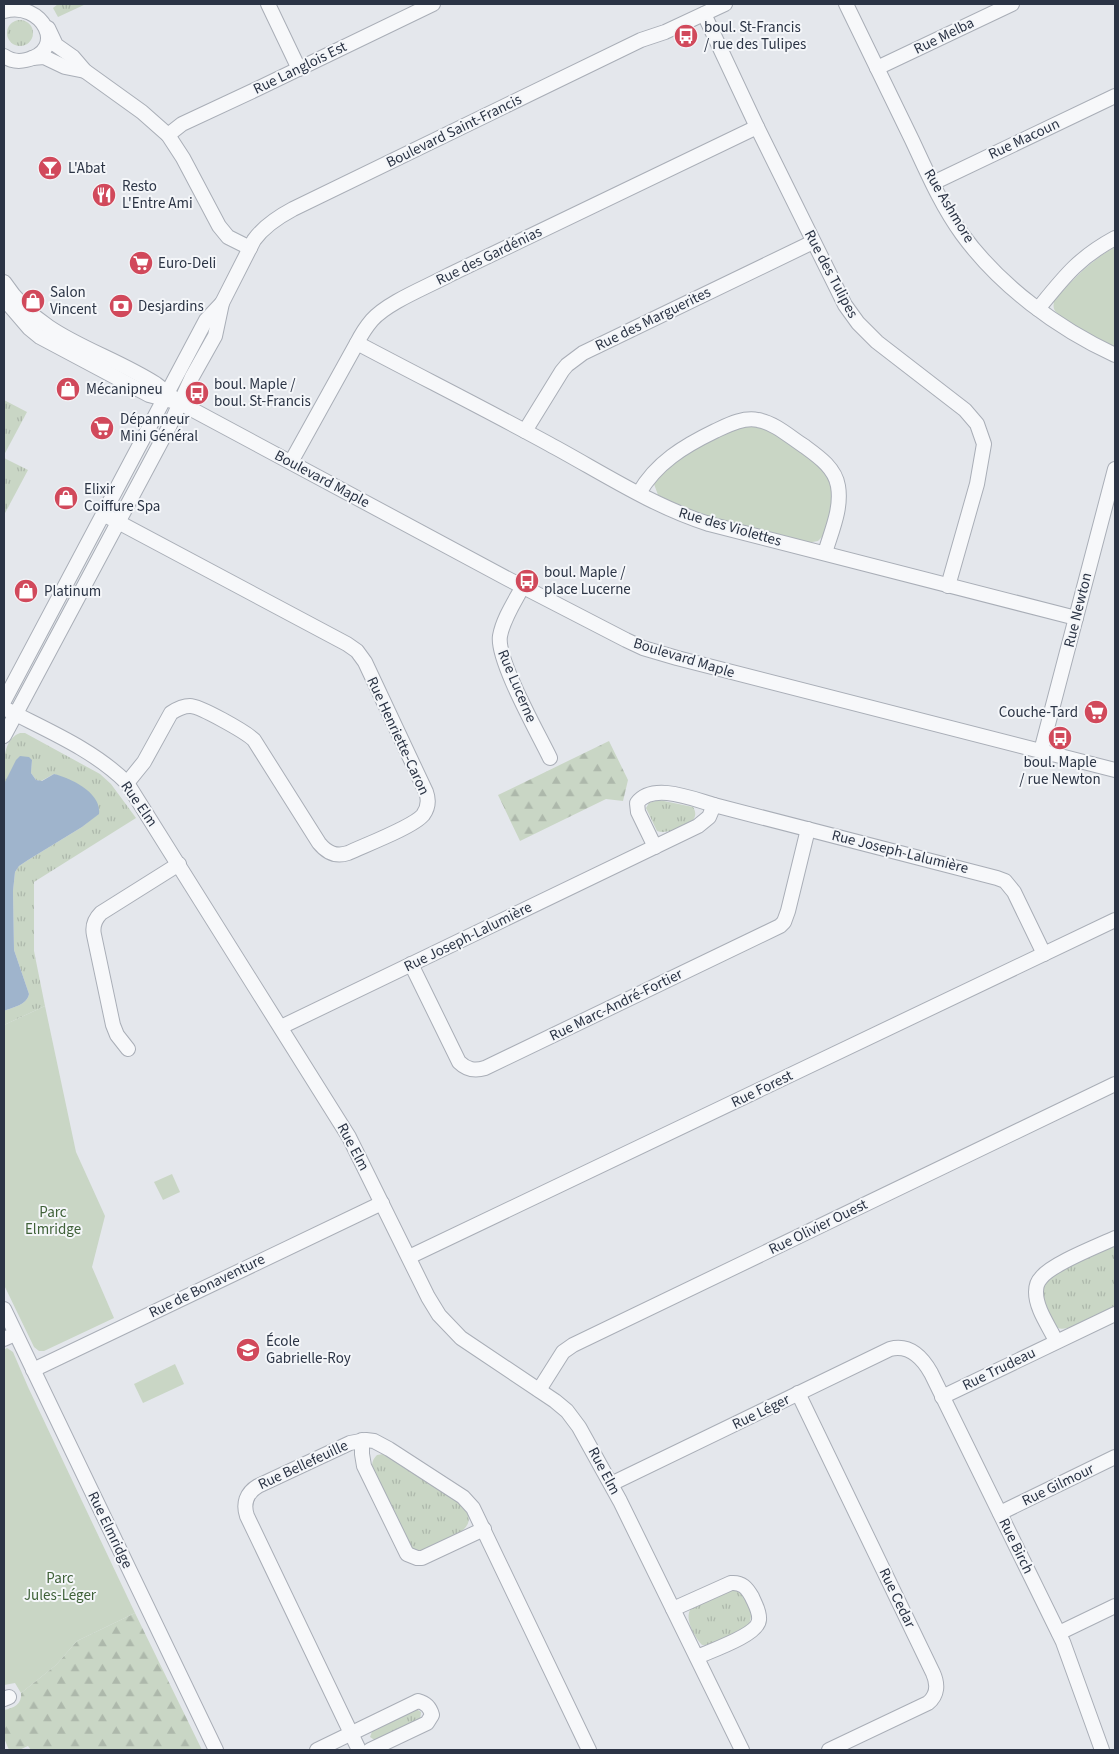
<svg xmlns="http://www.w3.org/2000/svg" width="1119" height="1754" font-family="'Source Sans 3',sans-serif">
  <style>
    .grass { fill: url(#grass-tufts) }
    .forest { fill: url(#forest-firs) }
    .green { fill: #c9d6c5 }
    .water { fill: #9fb4cc }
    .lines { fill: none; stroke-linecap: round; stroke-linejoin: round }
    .minor-casing { stroke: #a9aeb7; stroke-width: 16 }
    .minor { stroke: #f7f8fa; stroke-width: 14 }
    .labels { text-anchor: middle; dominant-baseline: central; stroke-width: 4; stroke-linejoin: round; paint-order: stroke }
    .poi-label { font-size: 15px; fill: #2b3445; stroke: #f4f6f9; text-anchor: start }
    .street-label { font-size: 15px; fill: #2b3445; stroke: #f4f6f9 }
    .park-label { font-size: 15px; fill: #3f6138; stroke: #f4f6f9 }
  </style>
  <defs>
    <pattern id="grass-tufts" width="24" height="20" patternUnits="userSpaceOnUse" patternTransform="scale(1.25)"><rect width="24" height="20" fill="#c9d6c5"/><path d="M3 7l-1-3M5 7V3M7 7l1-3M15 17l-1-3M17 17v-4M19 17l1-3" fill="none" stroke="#adb8ab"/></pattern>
    <pattern id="forest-firs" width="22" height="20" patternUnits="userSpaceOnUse" patternTransform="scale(1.25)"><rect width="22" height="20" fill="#c9d6c5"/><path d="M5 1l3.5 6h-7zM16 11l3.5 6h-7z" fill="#adb8ab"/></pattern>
  </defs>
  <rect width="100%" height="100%" fill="#e4e7ec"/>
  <g class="grass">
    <path d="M 58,4 L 86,4 L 58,17 L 53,8 Z"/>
    <circle cx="20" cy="33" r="13"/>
    <path d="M 4,400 L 27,412 L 4,455 Z"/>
    <path d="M 4,458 L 28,470 L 4,515 Z"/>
    <path d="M 20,733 L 25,733 L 100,774 L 111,784 L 136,818 L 34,882 L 34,951 L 45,1006 L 4,1025 L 4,1011 C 13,1007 27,1005 29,994 L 14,950 L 13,891 L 15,872 L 19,866 L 28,860 L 82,827 L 98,814 L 76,783 L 54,774 L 41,781 L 36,780 L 31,773 L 32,760 L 4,784 C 4,768 1,740 20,733 Z"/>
    <path d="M 659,800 L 693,807 C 696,812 696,816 693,820 C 683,825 669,835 657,831 L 646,808 L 649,803 Z"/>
    <path d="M 1115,1245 L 1115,1308 C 1105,1312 1068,1333 1058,1328 C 1051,1324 1048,1312 1045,1305 C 1042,1299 1040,1289 1044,1283 C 1055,1269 1098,1253 1115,1245 Z"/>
    <path d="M 383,1454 L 458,1502 C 483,1524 459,1534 440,1543 C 431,1546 423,1552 413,1552 L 372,1468 C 372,1462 373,1459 377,1455 Z"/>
    <path d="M 729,1589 L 740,1590 C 747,1601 755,1611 749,1624 C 740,1632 713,1646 702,1645 C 694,1636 682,1616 693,1606 Z"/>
    <path d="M 415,1708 L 421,1712 L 420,1720 L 376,1741 L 370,1737 L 373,1729 Z"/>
  </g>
  <g class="forest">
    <path d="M 609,741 L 628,780 L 623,801 L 606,799 L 520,841 L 498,795 Z"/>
    <path d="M 135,1613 L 202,1750 L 31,1750 L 28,1746 L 19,1750 L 9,1750 L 4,1738 L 4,1710 C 14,1708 22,1704 21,1693 L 56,1665 L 77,1641 Z"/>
  </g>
  <g class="green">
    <path d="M 1115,247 L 1115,347 C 1103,341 1058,320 1054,309 C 1053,305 1054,304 1054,301 C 1073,279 1090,261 1115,247 Z"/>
    <path d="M 750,425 L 771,430 L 816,460 L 830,478 L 834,506 L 825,534 L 818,541 L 807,543 L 697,514 L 658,495 L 654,484 L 656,478 L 685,452 L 734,429 Z"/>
    <path d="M 45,1006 L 76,1152 L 105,1216 L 92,1267 L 114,1318 L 44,1351 L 39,1351 L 34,1347 L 4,1285 L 4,1025 Z"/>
    <path d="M 172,1174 L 180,1192 L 163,1200 L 154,1182 Z"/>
    <path d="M 7,1348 L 13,1352 L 28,1387 L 135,1613 L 77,1641 L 56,1665 L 21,1693 L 15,1683 L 4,1685 L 4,1350 Z"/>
    <path d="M 175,1364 L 184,1384 L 143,1403 L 134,1384 Z"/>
  </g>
  <path class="water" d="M 20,756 L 29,757 L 32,760 L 31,773 L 36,780 L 42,781 L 54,774 C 71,778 102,793 99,814 L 82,827 L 28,860 L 19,866 L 15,872 L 13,891 L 14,950 L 29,994 C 27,1005 13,1007 4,1011 L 4,784 L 16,760 Z"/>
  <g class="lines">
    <g class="minor-casing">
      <g id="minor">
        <path d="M 268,4 L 299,69"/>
        <path d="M 846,4 C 868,49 890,95 912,140 C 927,172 941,205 962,234 C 1000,286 1057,328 1115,355"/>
        <path d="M 4,11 C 42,0 69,50 26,60 C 18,62 11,61 4,56"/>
        <path d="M 704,14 L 757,127 L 845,305 L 858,323 L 877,342 L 965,410 L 977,424 L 984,444 L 977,484 L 948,586"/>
        <path d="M 48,28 L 56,45 L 73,57 L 85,71 L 142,112 L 168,135 L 183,158 L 219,226 L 228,237 L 250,248"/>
        <path d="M 32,58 L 44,57 L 65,67 L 85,71"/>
        <path d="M 877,68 L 1012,4"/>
        <path d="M 168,135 L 182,124 L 259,88 L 433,4"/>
        <path d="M 933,183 L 1115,96"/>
        <path d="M 4,282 C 42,340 101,349 156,384 C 164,390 172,397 180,403 L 508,579 L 626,640 L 643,648 L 677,658 L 1115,770"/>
        <path d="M 4,299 L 29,328 L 40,337 L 149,395 L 172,401"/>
        <path d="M 1038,309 C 1064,277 1078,258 1115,238"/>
        <path d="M 357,343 C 421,377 485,409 549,444 C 601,472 652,506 709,524 L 1076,618"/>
        <path d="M 525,431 L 562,371 L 567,365 L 583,353 L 813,242"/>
        <path d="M 291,462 L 357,343 C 361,335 366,327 372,320 C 388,302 427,287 449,275 L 757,127"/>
        <path d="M 639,493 C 656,463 684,446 715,431 C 728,425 743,417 758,420 C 775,423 790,437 804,446 C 819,457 835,468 838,486 C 842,509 831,532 825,553"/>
        <path d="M 103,514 L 347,644 L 357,651 L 365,662 L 426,792 C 429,800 428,808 423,815 C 413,827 365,845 348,853 C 336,857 327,853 319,843 L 254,740 C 246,732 200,706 190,706 C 183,706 177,709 171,713 L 144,762 L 127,783"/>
        <path d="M 523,586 C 515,601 503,619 500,636 C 496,659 538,733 550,758"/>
        <path d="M 4,701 L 206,320 L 222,303"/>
        <path d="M 4,708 C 46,730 93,749 127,783 L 349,1137 L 428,1297 L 439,1315 L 461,1338 L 555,1401 L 567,1411 L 579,1427 L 620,1501 L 742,1750"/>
        <path d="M 4,736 L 169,427 L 192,377 L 215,336 L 222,303 L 254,240 C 264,226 278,217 293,209 L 641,40 L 665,32 L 725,4"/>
        <path d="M 1041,751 L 1115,469"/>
        <path d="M 655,847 L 638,812 L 637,803 C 653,782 693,799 714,805"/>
        <path d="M 411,964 L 459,1062 C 467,1070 475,1071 485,1068 L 780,926 L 784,922 L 788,911 L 808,829"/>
        <path d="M 281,1027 L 698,826 L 709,817 L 714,805 L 997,878 L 1005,881 L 1014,892 L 1044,954"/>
        <path d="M 128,1049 L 117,1035 L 113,1025 L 94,935 C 92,926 95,919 101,913 L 179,864"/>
        <path d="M 409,1257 L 1115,920"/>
        <path d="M 4,1309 L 216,1750"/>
        <path d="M 4,1339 L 15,1334"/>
        <path d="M 1056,1341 C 1049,1326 1036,1309 1036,1292 C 1036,1286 1037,1282 1041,1278 C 1051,1264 1098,1246 1115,1238"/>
        <path d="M 33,1370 L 382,1203"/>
        <path d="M 539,1390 L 563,1352 L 573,1345 L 1115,1084"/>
        <path d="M 798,1393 L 933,1673 C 938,1684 938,1695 928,1703 L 829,1750"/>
        <path d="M 942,1397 L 1115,1314"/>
        <path d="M 362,1440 L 362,1454 L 364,1466 L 407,1554 L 417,1558 L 422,1558 L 484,1529"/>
        <path d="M 611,1484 L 890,1349 C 909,1344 922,1357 931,1373 L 1063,1642 L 1102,1750"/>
        <path d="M 1000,1513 L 1115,1457"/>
        <path d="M 673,1609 L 731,1583 C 742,1582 747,1588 752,1597 C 755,1604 760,1612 759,1620 C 758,1635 710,1651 697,1657"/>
        <path d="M 1059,1633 L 1115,1606"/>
        <path d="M 4,1699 L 9,1697"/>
        <path d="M 317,1750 L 418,1701 C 426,1703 430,1707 432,1715 L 427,1723 L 370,1750"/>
        <path d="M 359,1750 L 247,1516 C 243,1504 246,1493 258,1486 L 350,1443 L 366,1440 L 374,1441 L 389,1449 L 463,1497 L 473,1508 L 589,1750"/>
      </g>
    </g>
    <use href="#minor" class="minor"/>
  </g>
  <defs>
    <g id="bus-disc" transform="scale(1.25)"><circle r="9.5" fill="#d1495b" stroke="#f4f6f9"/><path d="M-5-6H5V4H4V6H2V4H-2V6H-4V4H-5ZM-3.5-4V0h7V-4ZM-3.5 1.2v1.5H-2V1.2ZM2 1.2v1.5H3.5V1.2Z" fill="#fff"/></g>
    <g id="bar-disc" transform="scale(1.25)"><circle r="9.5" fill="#d1495b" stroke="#f4f6f9"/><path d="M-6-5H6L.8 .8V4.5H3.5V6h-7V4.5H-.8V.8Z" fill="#fff"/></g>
    <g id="restaurant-disc" transform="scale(1.25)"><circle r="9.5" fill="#d1495b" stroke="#f4f6f9"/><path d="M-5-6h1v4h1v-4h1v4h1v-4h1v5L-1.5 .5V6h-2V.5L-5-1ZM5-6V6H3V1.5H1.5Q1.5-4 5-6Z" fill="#fff"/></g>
    <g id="supermarket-disc" transform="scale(1.25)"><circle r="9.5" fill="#d1495b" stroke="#f4f6f9"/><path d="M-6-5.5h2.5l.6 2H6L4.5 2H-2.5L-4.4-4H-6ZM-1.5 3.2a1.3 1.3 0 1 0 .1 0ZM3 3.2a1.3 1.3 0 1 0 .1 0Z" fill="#fff"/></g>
    <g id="shop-disc" transform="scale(1.25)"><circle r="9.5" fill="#d1495b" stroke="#f4f6f9"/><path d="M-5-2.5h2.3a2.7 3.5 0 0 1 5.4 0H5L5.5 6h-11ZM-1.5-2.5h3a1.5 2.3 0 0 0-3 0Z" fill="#fff"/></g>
    <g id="bank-disc" transform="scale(1.25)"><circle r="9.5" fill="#d1495b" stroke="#f4f6f9"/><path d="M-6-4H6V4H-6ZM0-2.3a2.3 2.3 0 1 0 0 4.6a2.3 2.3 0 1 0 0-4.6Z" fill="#fff"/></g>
    <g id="school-disc" transform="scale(1.25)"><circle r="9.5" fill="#d1495b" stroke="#f4f6f9"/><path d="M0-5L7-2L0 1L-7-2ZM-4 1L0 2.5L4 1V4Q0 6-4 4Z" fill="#fff"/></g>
  </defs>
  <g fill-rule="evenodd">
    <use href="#bus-disc" x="686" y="36"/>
    <use href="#bar-disc" x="50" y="168"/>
    <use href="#restaurant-disc" x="104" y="195"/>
    <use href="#supermarket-disc" x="141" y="263"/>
    <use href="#shop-disc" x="33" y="301"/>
    <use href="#bank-disc" x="121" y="306"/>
    <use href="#shop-disc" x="68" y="389"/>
    <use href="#bus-disc" x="197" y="393"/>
    <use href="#supermarket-disc" x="102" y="428"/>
    <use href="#shop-disc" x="66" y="498"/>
    <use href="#bus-disc" x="527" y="581"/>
    <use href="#shop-disc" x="26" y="591"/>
    <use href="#supermarket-disc" x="1096" y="712"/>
    <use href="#bus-disc" x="1060" y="738"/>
    <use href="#school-disc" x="248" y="1350"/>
  </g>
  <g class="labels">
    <g class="poi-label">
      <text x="704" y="27">boul. St-Francis<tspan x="704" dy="17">/ rue des Tulipes</tspan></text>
      <text x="68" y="168">L'Abat</text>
      <text x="122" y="186">Resto<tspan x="122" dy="17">L'Entre Ami</tspan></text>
      <text x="158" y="263">Euro-Deli</text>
      <text x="50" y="292">Salon<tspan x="50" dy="17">Vincent</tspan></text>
      <text x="138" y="306">Desjardins</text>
      <text x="214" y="384">boul. Maple /<tspan x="214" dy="17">boul. St-Francis</tspan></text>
      <text x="86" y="389">Mécanipneu</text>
      <text x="120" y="419">Dépanneur<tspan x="120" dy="17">Mini Général</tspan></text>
      <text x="84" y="489">Elixir<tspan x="84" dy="17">Coiffure Spa</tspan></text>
      <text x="544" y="572">boul. Maple /<tspan x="544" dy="17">place Lucerne</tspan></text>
      <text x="44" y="591">Platinum</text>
      <text x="1078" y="712" text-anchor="end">Couche-Tard</text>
      <text x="1060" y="762" text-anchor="middle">boul. Maple<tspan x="1060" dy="17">/ rue Newton</tspan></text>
      <text x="266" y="1341">École<tspan x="266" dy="17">Gabrielle-Roy</tspan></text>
    </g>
    <g class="street-label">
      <text transform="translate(944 36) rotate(-26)">Rue Melba</text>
      <text transform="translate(300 68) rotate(-26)">Rue Langlois Est</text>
      <text transform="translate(454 131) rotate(-26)">Boulevard Saint-Francis</text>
      <text transform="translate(1024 139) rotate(-25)">Rue Macoun</text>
      <text transform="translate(949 206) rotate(59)">Rue Ashmore</text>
      <text transform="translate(489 256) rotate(-26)">Rue des Gardénias</text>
      <text transform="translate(831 274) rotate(62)">Rue des Tulipes</text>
      <text transform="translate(653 319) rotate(-26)">Rue des Marguerites</text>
      <text transform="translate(322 479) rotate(28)">Boulevard Maple</text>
      <text transform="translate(730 527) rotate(16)">Rue des Violettes</text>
      <text transform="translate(1078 610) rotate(-76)">Rue Newton</text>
      <text transform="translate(684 658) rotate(17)">Boulevard Maple</text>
      <text transform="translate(517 686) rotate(67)">Rue Lucerne</text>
      <text transform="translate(398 736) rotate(65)">Rue Henriette-Caron</text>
      <text transform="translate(139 804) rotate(55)">Rue Elm</text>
      <text transform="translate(900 852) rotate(14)">Rue Joseph-Lalumière</text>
      <text transform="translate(468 937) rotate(-26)">Rue Joseph-Lalumière</text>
      <text transform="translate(616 1005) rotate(-26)">Rue Marc-André-Fortier</text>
      <text transform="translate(762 1089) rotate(-26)">Rue Forest</text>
      <text transform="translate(353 1147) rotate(62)">Rue Elm</text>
      <text transform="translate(818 1227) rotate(-26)">Rue Olivier Ouest</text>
      <text transform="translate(207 1286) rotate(-26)">Rue de Bonaventure</text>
      <text transform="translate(999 1369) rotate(-26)">Rue Trudeau</text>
      <text transform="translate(761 1412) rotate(-26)">Rue Léger</text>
      <text transform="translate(303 1465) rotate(-25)">Rue Bellefeuille</text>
      <text transform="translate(604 1471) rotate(62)">Rue Elm</text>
      <text transform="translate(1058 1485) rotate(-26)">Rue Gilmour</text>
      <text transform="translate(110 1530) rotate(64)">Rue Elmridge</text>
      <text transform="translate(1016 1546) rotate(64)">Rue Birch</text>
      <text transform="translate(897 1598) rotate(64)">Rue Cedar</text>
    </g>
    <g class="park-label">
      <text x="53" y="1212">Parc<tspan x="53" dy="17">Elmridge</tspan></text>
      <text x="60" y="1578">Parc<tspan x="60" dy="17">Jules-Léger</tspan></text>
    </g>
  </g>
  <rect width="1119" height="1754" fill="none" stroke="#2b3445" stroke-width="10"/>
</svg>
